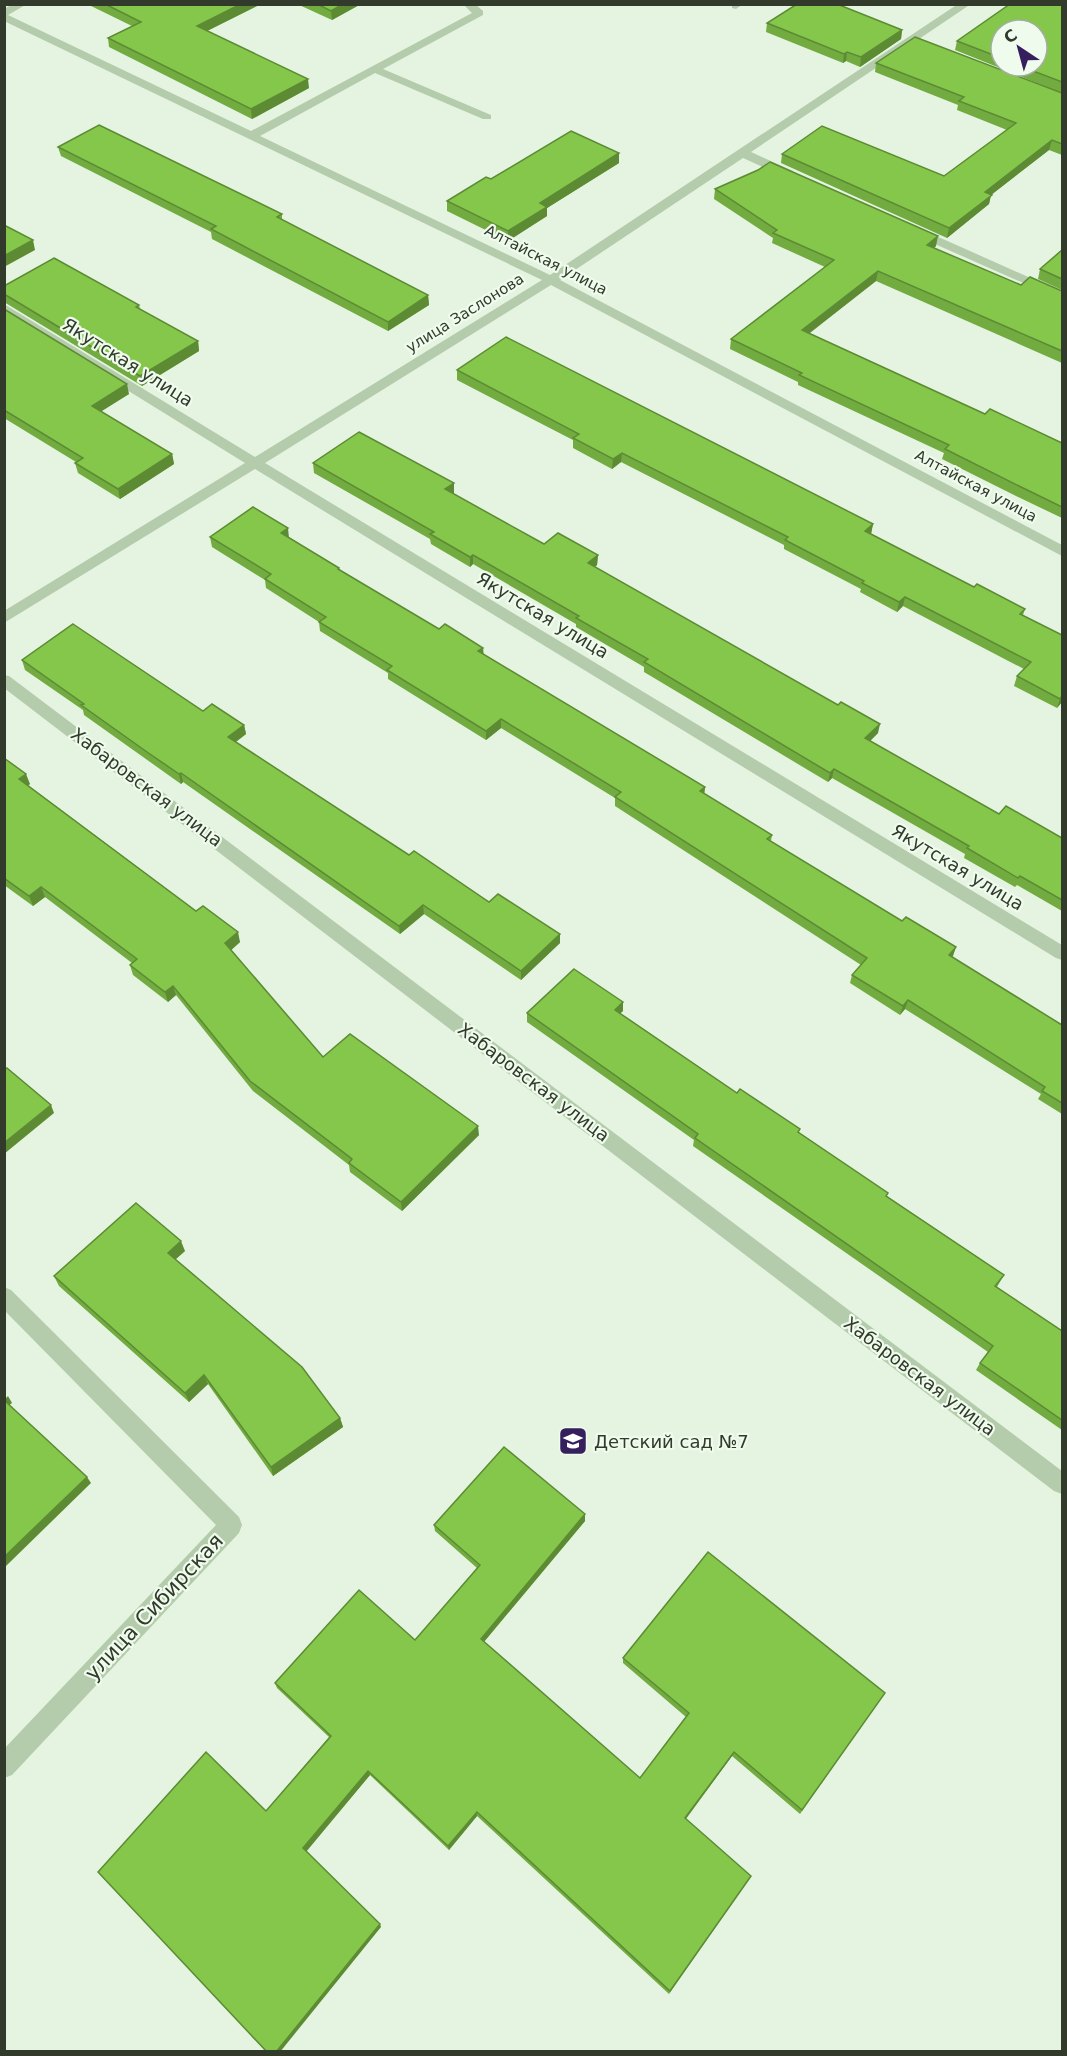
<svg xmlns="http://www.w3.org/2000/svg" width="1067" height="2056" font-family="'DejaVu Sans',sans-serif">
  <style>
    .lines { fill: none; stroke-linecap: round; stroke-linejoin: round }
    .minor { fill: #b4ccab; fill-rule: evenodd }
    .wall { fill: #72ab40; fill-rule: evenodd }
    .shaded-wall { fill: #5c8b34 }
    .building { fill: #84c74b; stroke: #5c8b34; stroke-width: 1.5 }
    .labels { text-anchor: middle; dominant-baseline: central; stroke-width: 4.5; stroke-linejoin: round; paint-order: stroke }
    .far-street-label { font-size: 15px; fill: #313a2b; stroke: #effbed }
    .street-label { font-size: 18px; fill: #313a2b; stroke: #effbed }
    .poi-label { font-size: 18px; fill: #313a2b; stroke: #effbed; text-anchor: start }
    .near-street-label { font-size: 21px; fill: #313a2b; stroke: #effbed }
  </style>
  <rect width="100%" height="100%" fill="#e4f4e0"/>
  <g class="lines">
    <g class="minor">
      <path d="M 13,4 L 27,4 L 8,15 L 251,131 L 472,13 L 463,4 L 475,4 L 483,11 L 483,15 L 383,69 L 491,115 L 491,119 L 483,119 L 375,73 L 260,136 L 550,275 L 958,4 L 971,4 L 751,152 L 793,171 L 793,177 L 785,177 L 743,158 L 560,280 L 1062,545 L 1062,556 L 551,285 L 265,463 L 1062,945 L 1062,960 L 1056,958 L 255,469 L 4,623 L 4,611 L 245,463 L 4,314 L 4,304 L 255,457 L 542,280 L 4,21 L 4,9 Z"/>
      <path d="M 732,4 L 743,4 L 736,9 L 732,8 Z"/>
      <path d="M 916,227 L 1062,292 L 1062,300 L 912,234 L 910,231 Z"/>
      <path d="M 4,675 L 9,676 L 1062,1471 L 1062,1494 L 1054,1491 L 4,688 Z"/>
      <path d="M 4,1287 L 11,1290 L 239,1517 L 242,1525 L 239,1533 L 12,1775 L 4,1778 L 4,1749 L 216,1525 L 4,1310 Z"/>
    </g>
  </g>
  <g class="wall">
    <path d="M 87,4 L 261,4 L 207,31 L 309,88 L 252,119 L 109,47 L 108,38 L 132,26 Z"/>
    <path d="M 297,4 L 361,4 L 332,20 Z"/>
    <path d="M 1062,4 L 1062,93 L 955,50 L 957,41 ZM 1001,30 L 1037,66 L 1001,66 Z"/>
    <path d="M 767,23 L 902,30 L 901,39 L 860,67 L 846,61 L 843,63 L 766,32 Z"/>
    <path d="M 876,63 L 1062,93 L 1062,155 L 1049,150 L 991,195 L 989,204 L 947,238 L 781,163 L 782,154 L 944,176 L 1007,130 L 957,110 L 958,105 L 875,72 Z"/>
    <path d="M 58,147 L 282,214 L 282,220 L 428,295 L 429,305 L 388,331 L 212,239 L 211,232 L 61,156 Z"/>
    <path d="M 619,153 L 619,163 L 547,208 L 547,216 L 508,241 L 447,211 L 447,201 L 491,179 Z"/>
    <path d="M 715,189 L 936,246 L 934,248 L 1021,285 L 1062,291 L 1062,363 L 876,281 L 809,333 L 985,414 L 1062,443 L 1062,518 L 1016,496 L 942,459 L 944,453 L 798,385 L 798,382 L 730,349 L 731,339 L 825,267 L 772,243 L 773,238 L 714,199 Z"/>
    <path d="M 1062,250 L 1062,290 L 1038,279 L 1040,269 Z"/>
    <path d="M 4,286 L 139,305 L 140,309 L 198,341 L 199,351 L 142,386 L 4,302 Z"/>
    <path d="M 4,309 L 129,394 L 101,411 L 172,454 L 174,464 L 120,499 L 78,473 L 75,463 L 76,462 L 4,418 Z"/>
    <path d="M 457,370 L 873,524 L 871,534 L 974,587 L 1025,609 L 1023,615 L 1062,702 L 1057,708 L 1014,686 L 1017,676 L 1024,669 L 903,606 L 897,612 L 860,592 L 861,589 L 784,549 L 784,545 L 621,462 L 612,469 L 573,448 L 573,440 L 457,380 Z"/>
    <path d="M 313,463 L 454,483 L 454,493 L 453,494 L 544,544 L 598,555 L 597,565 L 595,567 L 878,733 L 870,741 L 999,814 L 1062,838 L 1062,911 L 1017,885 L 1015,887 L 964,858 L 965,854 L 832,778 L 828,782 L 644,672 L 644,667 L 576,627 L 576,624 L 473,564 L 470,567 L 431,544 L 430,539 L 314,473 Z"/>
    <path d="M 210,537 L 289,537 L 339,568 L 340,570 L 439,629 L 483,654 L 705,787 L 704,794 L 772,835 L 771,841 L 902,921 L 956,947 L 952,957 L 1062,1025 L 1062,1114 L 1038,1099 L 1041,1094 L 905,1009 L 900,1015 L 850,983 L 852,975 L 861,965 L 615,806 L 615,798 L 501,728 L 486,740 L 388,679 L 388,673 L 320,631 L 319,622 L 266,588 L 265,580 L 212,547 Z"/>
    <path d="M 22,660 L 203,711 L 244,725 L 246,734 L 236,742 L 409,855 L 560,943 L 521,980 L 424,914 L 400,934 L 183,782 L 181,784 L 84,715 L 83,710 L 25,670 Z"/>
    <path d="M 4,758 L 30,784 L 28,785 L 196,911 L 240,942 L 231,950 L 323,1057 L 479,1135 L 402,1211 L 350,1172 L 349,1165 L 253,1091 L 176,995 L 168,1002 L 133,975 L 130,965 L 132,963 L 45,897 L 33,906 L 4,885 Z"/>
    <path d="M 623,1002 L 623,1011 L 620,1013 L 737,1093 L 800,1133 L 887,1196 L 1004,1275 L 997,1287 L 1062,1331 L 1062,1430 L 976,1370 L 980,1363 L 988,1352 L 693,1146 L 694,1140 L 527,1022 L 527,1013 Z"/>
    <path d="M 185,1251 L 175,1260 L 340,1418 L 343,1427 L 273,1476 L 208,1384 L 189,1402 L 59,1286 L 54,1276 Z"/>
    <path d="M 585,1521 L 484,1642 L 640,1778 L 686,1717 L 623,1663 L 623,1658 L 885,1693 L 800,1814 L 732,1756 L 686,1819 L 751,1876 L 669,1994 L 477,1816 L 449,1850 L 370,1775 L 306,1851 L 381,1927 L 266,1811 L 329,1737 L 277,1688 L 275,1683 L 415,1640 L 477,1568 L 435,1531 L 434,1525 Z"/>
  </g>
  <g class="shaded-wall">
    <path d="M 241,4 L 261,4 L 199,35 L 197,26 Z"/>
    <path d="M 343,4 L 361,4 L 332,20 L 331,11 Z"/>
    <path d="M 902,30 L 901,39 L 860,67 L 861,57 Z"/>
    <path d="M 847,52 L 846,61 L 843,63 L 844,54 Z"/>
    <path d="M 308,79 L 309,88 L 252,119 L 251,109 Z"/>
    <path d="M 1052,140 L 1049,150 L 991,195 L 989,204 L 947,238 L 949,228 L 985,192 Z"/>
    <path d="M 619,153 L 619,163 L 547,208 L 547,216 L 508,241 L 508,231 L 540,203 Z"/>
    <path d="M 938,236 L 936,246 L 925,255 L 927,245 Z"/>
    <path d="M 33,240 L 35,250 L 4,267 L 4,256 Z"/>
    <path d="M 878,271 L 876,281 L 801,340 L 802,330 Z"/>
    <path d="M 428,295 L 429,305 L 388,331 L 388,322 Z"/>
    <path d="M 198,341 L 199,351 L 142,386 L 140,376 Z"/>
    <path d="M 127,384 L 129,394 L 94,416 L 92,406 Z"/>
    <path d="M 622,453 L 621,462 L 612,469 L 613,459 Z"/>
    <path d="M 172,454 L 174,464 L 120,499 L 118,489 Z"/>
    <path d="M 454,483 L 454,493 L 446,499 L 445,489 Z"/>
    <path d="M 873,524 L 871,534 L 865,531 Z"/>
    <path d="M 288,528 L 289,538 L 281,533 Z"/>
    <path d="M 473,555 L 473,564 L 470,567 L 470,557 Z"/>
    <path d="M 598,555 L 597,565 L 588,572 L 588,563 Z"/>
    <path d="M 905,597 L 903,606 L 897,612 L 899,602 Z"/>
    <path d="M 483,648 L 484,657 L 478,651 Z"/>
    <path d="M 1062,696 L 1062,702 L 1057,708 L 1060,699 Z"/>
    <path d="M 501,719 L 501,728 L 486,740 L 486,731 Z"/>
    <path d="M 880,724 L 878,733 L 863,748 L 865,738 Z"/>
    <path d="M 244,725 L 246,734 L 230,746 L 228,737 Z"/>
    <path d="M 834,769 L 832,778 L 828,782 L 830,773 Z"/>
    <path d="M 181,773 L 183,782 L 181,784 L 179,774 Z"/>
    <path d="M 26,774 L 30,784 L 23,789 L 19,779 Z"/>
    <path d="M 705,787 L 704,796 L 700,791 Z"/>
    <path d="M 41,887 L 45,897 L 33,906 L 29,896 Z"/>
    <path d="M 423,905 L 424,914 L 400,934 L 399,926 Z"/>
    <path d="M 238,932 L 240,942 L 228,953 L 225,943 Z"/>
    <path d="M 560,934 L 560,943 L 521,980 L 521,971 Z"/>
    <path d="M 956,947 L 953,956 L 946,964 L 949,955 Z"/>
    <path d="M 173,986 L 176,995 L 168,1002 L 165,992 Z"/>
    <path d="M 908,1000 L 905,1009 L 900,1015 L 903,1006 Z"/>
    <path d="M 623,1002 L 623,1011 L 614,1019 L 615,1010 Z"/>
    <path d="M 51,1105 L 54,1113 L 4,1154 L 4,1143 Z"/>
    <path d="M 478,1126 L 479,1135 L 402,1211 L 401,1202 Z"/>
    <path d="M 181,1241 L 185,1251 L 171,1263 L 168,1253 Z"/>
    <path d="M 204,1375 L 208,1384 L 189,1402 L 185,1393 Z"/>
    <path d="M 8,1396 L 12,1403 L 8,1406 L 4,1400 Z"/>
    <path d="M 340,1418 L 343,1427 L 273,1476 L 271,1467 Z"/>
    <path d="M 87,1477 L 91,1483 L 5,1567 L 4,1557 Z"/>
    <path d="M 585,1514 L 585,1521 L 482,1644 L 481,1639 Z"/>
    <path d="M 734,1752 L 732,1756 L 683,1822 L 685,1818 Z"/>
    <path d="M 368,1771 L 370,1775 L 306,1852 L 303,1848 Z"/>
    <path d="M 477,1812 L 477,1816 L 449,1850 L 448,1846 Z"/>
    <path d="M 380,1924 L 381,1927 L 280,2052 L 276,2052 Z"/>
  </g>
  <g class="building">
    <path d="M 105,4 L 241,4 L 197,26 L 308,79 L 251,109 L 108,38 L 141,22 Z"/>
    <path d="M 317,4 L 343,4 L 331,11 Z"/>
    <path d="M 797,4 L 837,4 L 902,30 L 861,57 L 847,52 L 844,54 L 767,23 Z"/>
    <path d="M 1010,4 L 1062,4 L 1062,82 L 1020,66 L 1037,66 L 1037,30 L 1001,30 L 1001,58 L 957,41 Z"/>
    <path d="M 915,37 L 1062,93 L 1062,144 L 1052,140 L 985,192 L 992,195 L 949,228 L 782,154 L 822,126 L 944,176 L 1016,123 L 959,101 L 964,97 L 876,63 Z"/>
    <path d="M 99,125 L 282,214 L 277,217 L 428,295 L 388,322 L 211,229 L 216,226 L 58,147 Z"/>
    <path d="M 571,131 L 619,153 L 540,203 L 547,207 L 508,231 L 447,201 L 486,177 L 491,179 Z"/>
    <path d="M 770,162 L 938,236 L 927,245 L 1021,285 L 1030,277 L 1062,291 L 1062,351 L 878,271 L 802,330 L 985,414 L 990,409 L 1062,443 L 1062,507 L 1019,486 L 945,449 L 949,445 L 799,375 L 802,373 L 731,339 L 834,260 L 773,233 L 777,230 L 715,189 L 758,170 Z"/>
    <path d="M 4,225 L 33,240 L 4,256 Z"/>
    <path d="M 1062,250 L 1062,279 L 1040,269 Z"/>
    <path d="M 54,258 L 139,305 L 136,307 L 198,341 L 140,376 L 4,294 L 4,286 Z"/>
    <path d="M 4,309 L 127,384 L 92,406 L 172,454 L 118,489 L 75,463 L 83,458 L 4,410 Z"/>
    <path d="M 506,337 L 873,524 L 865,531 L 974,587 L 977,584 L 1025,609 L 1020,614 L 1062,635 L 1062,696 L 1060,699 L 1017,676 L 1031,662 L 905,597 L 899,602 L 862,583 L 864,581 L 785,540 L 788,537 L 622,453 L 613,459 L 573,438 L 579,434 L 457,370 Z"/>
    <path d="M 359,432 L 454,483 L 445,489 L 544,544 L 558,533 L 598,555 L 588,563 L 838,705 L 841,702 L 880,724 L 865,738 L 999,814 L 1006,806 L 1062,838 L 1062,900 L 1020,876 L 1018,878 L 967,848 L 969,846 L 834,769 L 830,773 L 644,662 L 648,659 L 576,618 L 579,616 L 473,555 L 470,557 L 430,534 L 434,532 L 313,463 Z"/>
    <path d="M 253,507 L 288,528 L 281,533 L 339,568 L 338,569 L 439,629 L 445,624 L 483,648 L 478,651 L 705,787 L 700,791 L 772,835 L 767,839 L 902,921 L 906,917 L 956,947 L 949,955 L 1062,1025 L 1062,1103 L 1042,1091 L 1045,1087 L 908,1000 L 903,1006 L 852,975 L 867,958 L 615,797 L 621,792 L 501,719 L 486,731 L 387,670 L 392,666 L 319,622 L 326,617 L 265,579 L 271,574 L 210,537 Z"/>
    <path d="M 73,624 L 203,711 L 212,704 L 244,725 L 228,737 L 409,855 L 414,851 L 489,902 L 498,894 L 560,934 L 521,971 L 423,905 L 399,926 L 181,773 L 179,774 L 147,752 L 81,705 L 84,704 L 22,660 Z"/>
    <path d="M 4,758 L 26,774 L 19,779 L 196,911 L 203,906 L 238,932 L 225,943 L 323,1057 L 350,1034 L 478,1126 L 401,1202 L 349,1163 L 352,1159 L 250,1081 L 173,986 L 165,992 L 130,965 L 137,959 L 41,887 L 29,896 L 4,878 Z"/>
    <path d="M 574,969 L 623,1002 L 615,1010 L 737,1093 L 740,1089 L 800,1129 L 798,1132 L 888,1193 L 886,1196 L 1004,1275 L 995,1286 L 1062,1331 L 1062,1420 L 980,1363 L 993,1346 L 695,1138 L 698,1134 L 527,1013 Z"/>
    <path d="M 7,1068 L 51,1105 L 4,1143 L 4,1070 Z"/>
    <path d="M 136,1203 L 181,1241 L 168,1253 L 302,1367 L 340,1418 L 271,1467 L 204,1375 L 185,1393 L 54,1276 Z"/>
    <path d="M 4,1400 L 87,1477 L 4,1557 Z"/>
    <path d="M 504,1447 L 585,1514 L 481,1639 L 640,1778 L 689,1713 L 623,1658 L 708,1552 L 885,1693 L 802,1810 L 734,1752 L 685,1818 L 751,1876 L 670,1991 L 477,1812 L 448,1846 L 368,1771 L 303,1848 L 380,1924 L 276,2052 L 267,2052 L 98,1872 L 206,1752 L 266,1811 L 331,1736 L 275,1683 L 359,1590 L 415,1640 L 480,1565 L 434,1525 Z"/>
  </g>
  <defs>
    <g id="school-square" transform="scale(1.5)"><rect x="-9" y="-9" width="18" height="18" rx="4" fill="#351f5d" stroke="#effbed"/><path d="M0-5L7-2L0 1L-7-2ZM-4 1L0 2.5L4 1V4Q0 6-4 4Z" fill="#fff"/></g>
  </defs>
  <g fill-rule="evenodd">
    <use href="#school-square" x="573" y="1441"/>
  </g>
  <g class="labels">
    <g class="far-street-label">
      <text transform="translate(546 260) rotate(27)">Алтайская улица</text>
      <text transform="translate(465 313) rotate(-32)">улица Заслонова</text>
      <text transform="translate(976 486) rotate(28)">Алтайская улица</text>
    </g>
    <g class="street-label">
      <text transform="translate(128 362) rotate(32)">Якутская улица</text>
      <text transform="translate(543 615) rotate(31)">Якутская улица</text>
      <text transform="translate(147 787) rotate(37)">Хабаровская улица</text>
      <text transform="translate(958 867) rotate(31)">Якутская улица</text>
      <text transform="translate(534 1082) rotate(37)">Хабаровская улица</text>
      <text transform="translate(920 1376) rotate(37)">Хабаровская улица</text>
    </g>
    <g class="poi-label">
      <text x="594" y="1441">Детский сад №7</text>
    </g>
    <g class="near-street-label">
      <text transform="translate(154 1607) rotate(-47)">улица Сибирская</text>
    </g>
  </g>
  <rect width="1067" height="2056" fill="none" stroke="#313a2b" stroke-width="12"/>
  <g transform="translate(1019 48) rotate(324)"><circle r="28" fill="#effbed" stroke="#a3ae9f" stroke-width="1.5"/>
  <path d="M0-4.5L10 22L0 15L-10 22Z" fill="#351f5d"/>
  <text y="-9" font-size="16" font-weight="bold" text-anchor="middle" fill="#313a2b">С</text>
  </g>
</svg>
